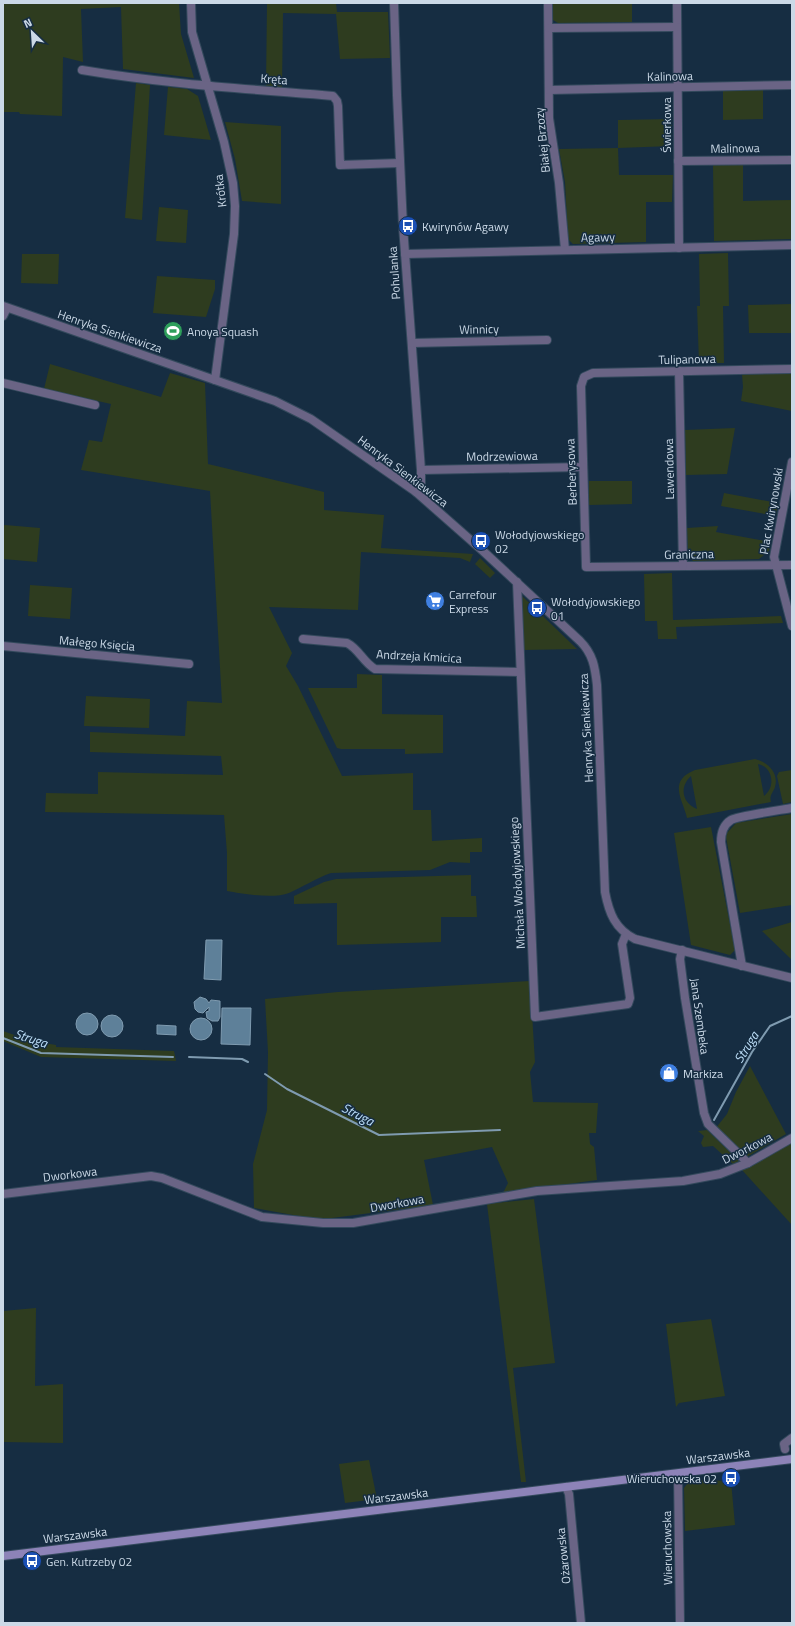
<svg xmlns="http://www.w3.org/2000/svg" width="795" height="1626" font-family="'Titillium Web',sans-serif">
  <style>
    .green { fill: #2e3c1f; fill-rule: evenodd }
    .water { fill: #5e8099; stroke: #7f9bb0 }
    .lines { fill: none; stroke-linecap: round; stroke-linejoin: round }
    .stream { stroke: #7f9bb0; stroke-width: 2 }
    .minor-casing { stroke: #33495c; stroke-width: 10 }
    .tertiary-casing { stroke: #33495c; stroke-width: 10 }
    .secondary-casing { stroke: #33495c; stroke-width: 10 }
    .minor { stroke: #6a6485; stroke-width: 8 }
    .tertiary { stroke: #6a6485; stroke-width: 8 }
    .secondary { stroke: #8d83b8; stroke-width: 8 }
    .labels { text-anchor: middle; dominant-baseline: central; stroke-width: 3; stroke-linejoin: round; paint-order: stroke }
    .street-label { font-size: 12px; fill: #cbd9e7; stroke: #162d42 }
    .poi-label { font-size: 12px; fill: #cbd9e7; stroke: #162d42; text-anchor: start }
    .water-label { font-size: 13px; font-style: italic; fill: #bfe1fb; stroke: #162d42 }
  </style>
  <rect width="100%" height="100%" fill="#162d42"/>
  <g class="green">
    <path d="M 3,3 L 179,3 L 181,34 L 194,78 L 123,69 L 121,7 L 81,9 L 83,62 L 63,57 L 62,116 L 20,114 L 19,112 L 3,112 Z"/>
    <path d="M 267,3 L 336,3 L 337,12 L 388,12 L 390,58 L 340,59 L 336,14 L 283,13 L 282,87 L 266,87 Z"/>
    <path d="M 553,3 L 632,3 L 632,22 L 558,23 L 553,20 Z"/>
    <path d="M 136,83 L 150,85 L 142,220 L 125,218 Z"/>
    <path d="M 168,87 L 187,89 L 198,96 L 211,140 L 164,135 Z"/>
    <path d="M 763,90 L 763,119 L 723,120 L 723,91 Z"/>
    <path d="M 672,119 L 672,146 L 618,148 L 619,175 L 673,175 L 672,202 L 646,202 L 646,242 L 573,244 L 568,239 L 565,182 L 559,149 L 618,148 L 618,120 Z"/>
    <path d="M 225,122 L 281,126 L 281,204 L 242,201 L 235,159 Z"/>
    <path d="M 743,164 L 743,201 L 792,200 L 792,239 L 714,241 L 713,165 Z"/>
    <path d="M 159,207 L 188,210 L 186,243 L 156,241 Z"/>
    <path d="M 728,253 L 729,306 L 723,306 L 724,363 L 699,363 L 697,306 L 700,306 L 699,254 Z"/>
    <path d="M 22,254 L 59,254 L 58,284 L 21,283 Z"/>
    <path d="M 157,276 L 215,280 L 215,289 L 206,317 L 153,313 Z"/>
    <path d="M 792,304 L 792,333 L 749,333 L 748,305 Z"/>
    <path d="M 50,364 L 161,397 L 170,373 L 205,383 L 208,464 L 324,492 L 324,510 L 384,515 L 381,548 L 473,554 L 470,562 L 460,558 L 361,552 L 358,610 L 269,607 L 292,653 L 286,666 L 298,686 L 342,776 L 413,773 L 413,810 L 431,810 L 432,841 L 482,838 L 482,852 L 470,852 L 470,863 L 450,862 L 430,870 L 331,873 C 316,878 303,887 289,893 C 274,899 243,894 227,891 L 227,853 L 224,815 L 45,812 L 46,793 L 98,794 L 98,772 L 223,775 L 221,756 L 90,752 L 90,732 L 185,736 L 187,701 L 222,703 L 210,491 L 81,470 L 89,440 L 102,442 L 111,404 L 44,389 Z"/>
    <path d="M 792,373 L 792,411 L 741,401 L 743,387 L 742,374 Z"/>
    <path d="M 735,428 L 727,474 L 686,475 L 685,430 Z"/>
    <path d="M 589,481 L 632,481 L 632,504 L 589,505 Z"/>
    <path d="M 724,493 L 778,503 L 776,516 L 721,506 Z"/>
    <path d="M 5,525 L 40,528 L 37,562 L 3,559 L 3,526 Z"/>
    <path d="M 718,526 L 716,532 L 771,542 L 769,551 L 759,559 L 693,561 L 688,555 L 687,528 Z"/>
    <path d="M 480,558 L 495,573 L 490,578 L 475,564 Z"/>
    <path d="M 672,573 L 673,620 L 781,616 L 783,623 L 676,627 L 677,639 L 658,639 L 657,621 L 645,621 L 644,574 Z"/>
    <path d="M 30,585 L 72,588 L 70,619 L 28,616 Z"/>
    <path d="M 522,596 L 577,649 L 523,650 L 520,598 Z"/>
    <path d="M 357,674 L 382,675 L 382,714 L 443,715 L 443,753 L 405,754 L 405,749 L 341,749 L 337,748 L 308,688 L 357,688 Z"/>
    <path d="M 86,696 L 150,699 L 149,728 L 84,726 Z"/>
    <path d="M 755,759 C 768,762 779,773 775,787 C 773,793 769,795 771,802 L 687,818 C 683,800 667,781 695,770 ZM 758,764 C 773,767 776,787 764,796 ZM 691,776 L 697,809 C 682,803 679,787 691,776 Z"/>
    <path d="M 792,770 L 792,802 L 783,804 L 777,776 L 779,772 Z"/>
    <path d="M 792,814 L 792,905 L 740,913 L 726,837 L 727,833 L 736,823 Z"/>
    <path d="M 711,827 L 735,950 L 730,955 L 691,945 L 674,833 Z"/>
    <path d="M 471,875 L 471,896 L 476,896 L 477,917 L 441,917 L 441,942 L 337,945 L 337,903 L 294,904 L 294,896 L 324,882 L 336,879 Z"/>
    <path d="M 792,922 L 792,960 L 762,931 Z"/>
    <path d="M 530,981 L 535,1062 L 530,1072 L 533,1102 L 598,1103 L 596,1133 L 589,1133 L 590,1144 L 594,1147 L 597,1180 L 503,1193 L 508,1183 L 492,1147 L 424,1160 L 433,1205 L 332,1218 L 310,1218 L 254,1208 L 253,1164 L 267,1110 L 268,1052 L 265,999 L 338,992 Z"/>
    <path d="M 3,1031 L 32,1041 L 56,1045 L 56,1047 L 174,1051 L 176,1061 L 41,1057 L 3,1041 Z"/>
    <path d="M 750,1066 L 786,1134 L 745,1158 L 715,1129 L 727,1114 L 736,1092 Z"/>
    <path d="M 707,1130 L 739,1161 L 733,1164 L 713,1146 L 703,1147 L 701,1143 L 704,1136 L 698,1131 Z"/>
    <path d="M 792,1141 L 792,1225 L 742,1170 Z"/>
    <path d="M 534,1199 L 555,1363 L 513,1368 L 526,1482 L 521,1482 L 487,1204 Z"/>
    <path d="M 36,1308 L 35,1386 L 63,1384 L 63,1443 L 3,1442 L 3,1311 Z"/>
    <path d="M 711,1319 L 725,1396 L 679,1403 L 676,1407 L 666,1324 Z"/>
    <path d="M 369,1460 L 377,1499 L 345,1503 L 339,1464 Z"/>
    <path d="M 690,1480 L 731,1481 L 735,1525 L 685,1531 L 684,1488 Z"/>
  </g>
  <g class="water">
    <path d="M 206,940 L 222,940 L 221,980 L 204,979 Z"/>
    <path d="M 200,997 L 206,999 L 209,1003 L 211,1000 L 220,1001 L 220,1017 L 218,1021 L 212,1021 L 207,1018 L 206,1012 L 209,1011 L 209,1007 L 203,1013 L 198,1012 L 195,1009 L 194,1002 Z"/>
    <path d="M 222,1008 L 251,1008 L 250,1045 L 221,1044 Z"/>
    <circle cx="87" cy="1024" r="11"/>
    <circle cx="112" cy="1026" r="11"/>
    <circle cx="201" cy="1029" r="11"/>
    <path d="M 157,1025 L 176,1026 L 176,1035 L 157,1034 Z"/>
  </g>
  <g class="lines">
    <g class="stream">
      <path d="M 3,1038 L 41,1053 L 173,1057"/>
      <path d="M 189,1057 L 242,1059 L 248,1062"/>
      <path d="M 265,1074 L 287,1089 L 379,1135 L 500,1130"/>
      <path d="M 714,1120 L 752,1052 L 770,1026 L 792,1016"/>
    </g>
    <g class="minor-casing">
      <g id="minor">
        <path d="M 191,3 L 192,32 L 224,142 L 233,183 L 235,206 L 234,234 L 215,380"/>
        <path d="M 394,3 L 397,95 L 403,226 L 421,470 L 421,484 L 416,492"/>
        <path d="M 548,3 L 549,118 L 559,183 L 565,250"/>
        <path d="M 677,3 L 679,248"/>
        <path d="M 549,28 L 677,27"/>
        <path d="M 82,70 C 165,84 249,89 333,96 L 337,101 L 338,106 L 340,165 L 400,163"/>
        <path d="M 549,90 L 792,85"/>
        <path d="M 678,161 L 792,160"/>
        <path d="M 405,254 L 792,245"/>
        <path d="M 3,316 L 7,308"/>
        <path d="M 412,343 L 547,340"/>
        <path d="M 792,369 L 593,373 L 584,377 L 581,386 L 586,567 L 792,565"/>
        <path d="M 679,371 L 683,566"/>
        <path d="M 3,383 L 95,405"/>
        <path d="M 792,462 L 774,557 L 792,626"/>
        <path d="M 421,470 L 583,467"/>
        <path d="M 517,582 L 535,1017 L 628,1004 L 630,998 L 622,944 L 626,934"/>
        <path d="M 303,639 L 347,643 C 359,649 363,662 375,669 L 520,672"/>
        <path d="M 3,646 L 189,664"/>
        <path d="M 682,950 L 680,959 L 685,998 L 704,1113 L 708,1124 L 748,1163"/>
        <path d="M 742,966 L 721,842 C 721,833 723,825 731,820 C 738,816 781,810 792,808"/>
        <path d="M 3,1194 L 151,1176 L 162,1178 L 262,1217 L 323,1223 L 353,1223 L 537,1191 L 683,1181 L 720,1174 L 748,1163 L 792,1138"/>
        <path d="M 785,1449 L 784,1444 L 792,1438"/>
        <path d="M 678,1474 L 680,1623"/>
        <path d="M 566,1487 L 569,1494 L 581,1623"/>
      </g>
    </g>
    <g class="tertiary-casing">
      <path id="tertiary" d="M 3,306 L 275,401 L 311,419 L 416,492 L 483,551 L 580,641 C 593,654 595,667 597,685 L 605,892 C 609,913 615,929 635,939 L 792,978"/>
    </g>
    <g class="secondary-casing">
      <path id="secondary" d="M 3,1556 L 792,1459"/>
    </g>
    <use href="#minor" class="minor"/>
    <use href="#tertiary" class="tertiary"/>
    <use href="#secondary" class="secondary"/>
  </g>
  <defs>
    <g id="bus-disc" transform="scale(1)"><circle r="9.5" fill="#1a4fb4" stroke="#162d42"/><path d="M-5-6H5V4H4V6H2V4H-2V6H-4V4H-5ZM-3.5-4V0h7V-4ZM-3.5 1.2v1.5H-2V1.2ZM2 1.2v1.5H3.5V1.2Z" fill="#fff"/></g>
    <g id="stadium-disc" transform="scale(1)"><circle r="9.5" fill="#2e9e5b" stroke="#162d42"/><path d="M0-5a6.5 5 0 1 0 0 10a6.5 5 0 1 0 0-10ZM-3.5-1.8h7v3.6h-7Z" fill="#fff"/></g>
    <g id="supermarket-disc" transform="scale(1)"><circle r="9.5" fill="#3f7fe0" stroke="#162d42"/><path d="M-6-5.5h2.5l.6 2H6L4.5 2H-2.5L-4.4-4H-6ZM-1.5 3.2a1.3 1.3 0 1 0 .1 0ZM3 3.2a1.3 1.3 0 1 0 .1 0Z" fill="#fff"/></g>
    <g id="shop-disc" transform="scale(1)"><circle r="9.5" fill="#3f7fe0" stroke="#162d42"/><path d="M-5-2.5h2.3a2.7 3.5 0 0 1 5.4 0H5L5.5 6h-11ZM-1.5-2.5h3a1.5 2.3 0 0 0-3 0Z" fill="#fff"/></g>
  </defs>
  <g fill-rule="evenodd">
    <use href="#bus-disc" x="408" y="226"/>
    <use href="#stadium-disc" x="173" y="331"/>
    <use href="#bus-disc" x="481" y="541"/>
    <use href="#supermarket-disc" x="435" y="601"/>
    <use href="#bus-disc" x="537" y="608"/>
    <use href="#shop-disc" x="669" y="1073"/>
    <use href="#bus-disc" x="731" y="1478"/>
    <use href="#bus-disc" x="32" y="1561"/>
  </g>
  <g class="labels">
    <g class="street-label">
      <text transform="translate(670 76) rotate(-1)">Kalinowa</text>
      <text transform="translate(274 79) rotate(4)">Kręta</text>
      <text transform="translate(666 125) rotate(-90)">Świerkowa</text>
      <text transform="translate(542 140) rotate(-96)">Białej Brzozy</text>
      <text transform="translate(735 148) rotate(-1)">Malinowa</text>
      <text transform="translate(220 191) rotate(-97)">Krótka</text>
      <text transform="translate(598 237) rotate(-1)">Agawy</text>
      <text transform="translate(394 273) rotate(-94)">Pohulanka</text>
      <text transform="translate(479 329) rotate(-1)">Winnicy</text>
      <text transform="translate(110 331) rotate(19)">Henryka Sienkiewicza</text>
      <text transform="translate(687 359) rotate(-1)">Tulipanowa</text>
      <text transform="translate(502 456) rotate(-1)">Modrzewiowa</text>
      <text transform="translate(669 469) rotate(-91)">Lawendowa</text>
      <text transform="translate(403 471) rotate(37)">Henryka Sienkiewicza</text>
      <text transform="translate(571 472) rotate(-92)">Berberysowa</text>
      <text transform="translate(771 511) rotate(-80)">Plac Kwirynowski</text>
      <text transform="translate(689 554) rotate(-1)">Graniczna</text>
      <text transform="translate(97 643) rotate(5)">Małego Księcia</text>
      <text transform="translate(419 656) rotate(3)">Andrzeja Kmicica</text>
      <text transform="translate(586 728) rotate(-93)">Henryka Sienkiewicza</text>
      <text transform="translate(517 883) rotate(-93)">Michała Wołodyjowskiego</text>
      <text transform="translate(700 1016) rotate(82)">Jana Szembeka</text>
      <text transform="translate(747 1148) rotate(-27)">Dworkowa</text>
      <text transform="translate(70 1174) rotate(-7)">Dworkowa</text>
      <text transform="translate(397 1203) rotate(-10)">Dworkowa</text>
      <text transform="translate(718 1456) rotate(-7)">Warszawska</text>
      <text transform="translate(396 1496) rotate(-7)">Warszawska</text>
      <text transform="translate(75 1535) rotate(-7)">Warszawska</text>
      <text transform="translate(667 1548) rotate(-91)">Wieruchowska</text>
      <text transform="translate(563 1556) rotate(-96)">Ożarowska</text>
    </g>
    <g class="poi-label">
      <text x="422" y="226">Kwirynów Agawy</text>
      <text x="187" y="331">Anoya Squash</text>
      <text x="495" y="534">Wołodyjowskiego<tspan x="495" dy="14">02</tspan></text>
      <text x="449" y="594">Carrefour<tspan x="449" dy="14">Express</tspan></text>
      <text x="551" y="601">Wołodyjowskiego<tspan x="551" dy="14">01</tspan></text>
      <text x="683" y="1073">Markiza</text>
      <text x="717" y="1478" text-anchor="end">Wieruchowska 02</text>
      <text x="46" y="1561">Gen. Kutrzeby 02</text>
    </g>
    <g class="water-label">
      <text transform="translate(31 1038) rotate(18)">Struga</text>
      <text transform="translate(746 1047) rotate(-58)">Struga</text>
      <text transform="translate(358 1114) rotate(27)">Struga</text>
    </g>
  </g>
  <rect width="795" height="1626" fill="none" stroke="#cbd9e7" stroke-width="8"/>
  <g transform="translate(32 32) rotate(335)" stroke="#162d42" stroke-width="3" paint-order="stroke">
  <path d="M0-3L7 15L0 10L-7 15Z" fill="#cbd9e7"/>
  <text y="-6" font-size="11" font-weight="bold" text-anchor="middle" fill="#cbd9e7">N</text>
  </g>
</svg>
